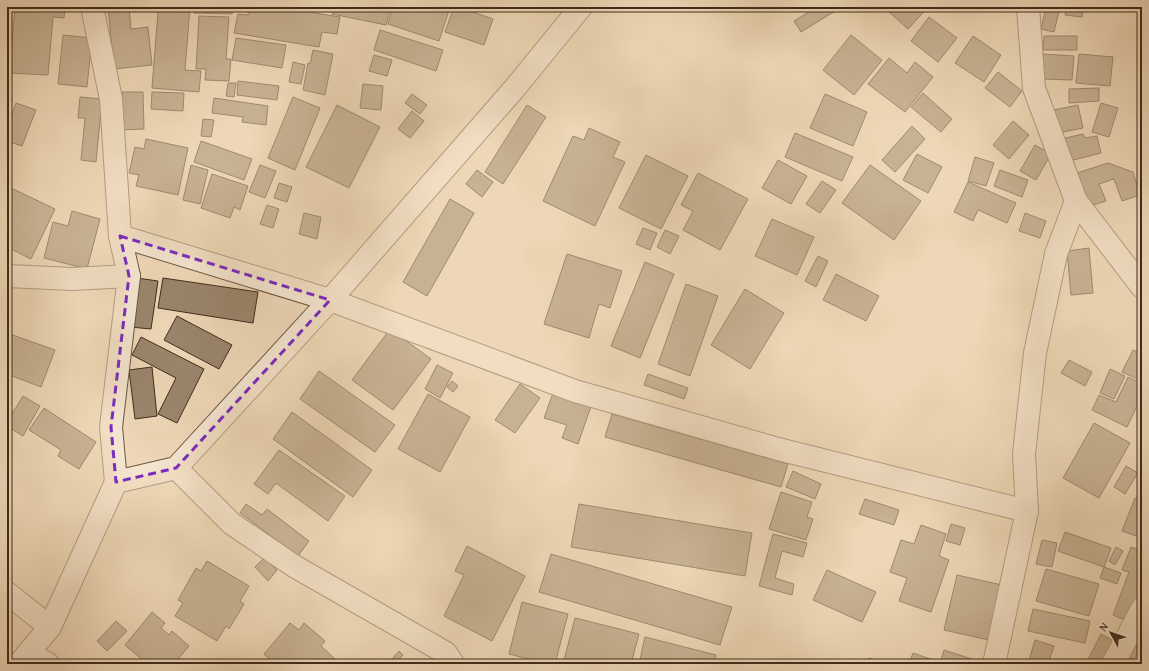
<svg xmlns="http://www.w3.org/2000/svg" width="1149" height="671" font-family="'Gentium Book Plus',serif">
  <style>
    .building { fill: #9a856c; stroke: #3f2c1b }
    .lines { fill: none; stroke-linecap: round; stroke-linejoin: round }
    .street-casing { stroke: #6b5742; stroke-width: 24 }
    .street { stroke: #f4e5d0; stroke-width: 22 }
    .marked { fill: none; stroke: #7b2cbf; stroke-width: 3; stroke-dasharray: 8 5; stroke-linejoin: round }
  </style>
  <rect width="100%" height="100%" fill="#eed7b7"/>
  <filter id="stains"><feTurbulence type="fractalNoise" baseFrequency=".005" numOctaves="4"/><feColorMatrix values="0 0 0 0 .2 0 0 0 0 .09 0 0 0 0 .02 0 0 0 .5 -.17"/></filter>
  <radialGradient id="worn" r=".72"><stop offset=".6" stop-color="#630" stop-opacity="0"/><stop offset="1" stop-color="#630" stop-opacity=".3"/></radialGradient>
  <g class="building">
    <path d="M 7,7 L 12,7 L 7,22 Z"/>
    <path d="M 15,7 L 65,7 L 64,18 L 53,17 L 48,75 L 9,73 Z"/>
    <path d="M 108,7 L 129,7 L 131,29 L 148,27 L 152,65 L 114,69 Z"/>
    <path d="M 130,7 L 190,7 L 185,70 L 201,71 L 199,92 L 152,88 L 158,12 L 130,10 Z"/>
    <path d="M 194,7 L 233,7 L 232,14 L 194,13 Z"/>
    <path d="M 249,7 L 278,7 L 340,17 L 337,34 L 322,32 L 319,47 L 234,33 L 238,14 L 248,15 Z"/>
    <path d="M 333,7 L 391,7 L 386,25 L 332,14 Z"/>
    <path d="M 393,7 L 418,7 L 423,8 L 423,7 L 450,7 L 439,41 L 388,24 Z"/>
    <path d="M 454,7 L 458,7 L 493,19 L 484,45 L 445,32 Z"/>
    <path d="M 817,7 L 839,7 L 840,8 L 801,32 L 794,21 Z"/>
    <path d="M 892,7 L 928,7 L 908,29 L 888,11 Z"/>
    <path d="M 1046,7 L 1060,7 L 1054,32 L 1041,29 Z"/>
    <path d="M 1066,7 L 1084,7 L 1082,17 L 1065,15 Z"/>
    <path d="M 199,16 L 229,17 L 226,59 L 231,59 L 229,81 L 205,80 L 206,69 L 196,69 Z"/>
    <path d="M 929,17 L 957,38 L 938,62 L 911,41 Z"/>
    <path d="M 380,30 L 443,50 L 436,71 L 374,50 Z"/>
    <path d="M 63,35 L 92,38 L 87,87 L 58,84 Z"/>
    <path d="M 851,35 L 882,60 L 854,95 L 823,70 Z"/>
    <path d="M 973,36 L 1001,55 L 984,82 L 955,63 Z"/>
    <path d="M 1044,36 L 1077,36 L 1077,50 L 1043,50 Z"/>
    <path d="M 236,38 L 286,45 L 282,68 L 232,60 Z"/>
    <path d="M 313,50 L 333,54 L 325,95 L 303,90 L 308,63 L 310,64 Z"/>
    <path d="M 1043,54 L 1074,56 L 1072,80 L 1042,79 Z"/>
    <path d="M 1079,54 L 1113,57 L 1110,86 L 1076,83 Z"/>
    <path d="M 374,55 L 392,60 L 387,76 L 369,71 Z"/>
    <path d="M 889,58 L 907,73 L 915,62 L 933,77 L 905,112 L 868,84 Z"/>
    <path d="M 293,62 L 305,65 L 301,84 L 289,82 Z"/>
    <path d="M 998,72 L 1022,91 L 1010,107 L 985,88 Z"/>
    <path d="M 238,81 L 279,86 L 277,100 L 237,95 Z"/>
    <path d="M 228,83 L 236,83 L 234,97 L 226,96 Z"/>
    <path d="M 363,84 L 383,86 L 381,110 L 360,108 Z"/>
    <path d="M 1099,88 L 1099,101 L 1069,103 L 1069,89 Z"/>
    <path d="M 122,92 L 143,92 L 144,129 L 122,130 Z"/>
    <path d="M 152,92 L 184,93 L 183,111 L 151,109 Z"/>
    <path d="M 923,93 L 952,119 L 941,132 L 911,107 Z"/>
    <path d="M 412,94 L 427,105 L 420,114 L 405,103 Z"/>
    <path d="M 825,94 L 867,112 L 853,146 L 810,128 Z"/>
    <path d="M 80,97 L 102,99 L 96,162 L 81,160 L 85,118 L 78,118 Z"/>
    <path d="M 293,97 L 320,108 L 295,170 L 268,158 Z"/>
    <path d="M 214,98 L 268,106 L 266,125 L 242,122 L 243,117 L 212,113 Z"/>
    <path d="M 16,103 L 36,110 L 22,146 L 7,141 L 7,128 Z"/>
    <path d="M 1101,103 L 1118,108 L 1109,137 L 1092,132 Z"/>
    <path d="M 337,105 L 380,127 L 349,188 L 306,167 Z"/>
    <path d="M 527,105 L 546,117 L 503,184 L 485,172 Z"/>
    <path d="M 1078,105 L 1083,128 L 1058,133 L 1053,110 Z"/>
    <path d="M 412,111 L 424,121 L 410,138 L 398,129 Z"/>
    <path d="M 203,119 L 214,120 L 211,137 L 201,136 Z"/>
    <path d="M 1013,121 L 1029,135 L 1009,159 L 993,145 Z"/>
    <path d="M 912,126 L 925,139 L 895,172 L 882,160 Z"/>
    <path d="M 589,128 L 620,142 L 613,157 L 625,162 L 595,226 L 543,201 L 573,136 L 584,140 Z"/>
    <path d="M 795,133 L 853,157 L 842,181 L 785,157 Z"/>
    <path d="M 1083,134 L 1085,138 L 1097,136 L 1101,153 L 1066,162 L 1061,139 Z"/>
    <path d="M 146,139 L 188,148 L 178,195 L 136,186 L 139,175 L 129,173 L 135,147 L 144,149 Z"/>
    <path d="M 201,141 L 252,159 L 244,180 L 194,162 Z"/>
    <path d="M 1035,145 L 1051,154 L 1036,180 L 1020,171 Z"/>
    <path d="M 917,154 L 942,167 L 928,193 L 903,180 Z"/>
    <path d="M 646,155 L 688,176 L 661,229 L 619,208 Z"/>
    <path d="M 975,157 L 994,163 L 986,186 L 968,181 Z"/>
    <path d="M 778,160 L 807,176 L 791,204 L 762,188 Z"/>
    <path d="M 1108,163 L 1133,172 L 1140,195 L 1122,201 L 1114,179 L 1099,184 L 1106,201 L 1087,207 L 1074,174 Z"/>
    <path d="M 191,165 L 208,170 L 200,204 L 183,200 Z"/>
    <path d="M 260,165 L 276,171 L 265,198 L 249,192 Z"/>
    <path d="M 870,165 L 921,201 L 894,240 L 842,203 Z"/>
    <path d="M 477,170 L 493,182 L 482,197 L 466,184 Z"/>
    <path d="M 1000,170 L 1028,180 L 1022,197 L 994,186 Z"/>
    <path d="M 698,173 L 748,199 L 720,250 L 683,230 L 693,211 L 681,205 Z"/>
    <path d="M 212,174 L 248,186 L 240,210 L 234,207 L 230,218 L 201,208 Z"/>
    <path d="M 822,181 L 836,190 L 820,213 L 806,204 Z"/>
    <path d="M 968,182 L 1016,203 L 1007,223 L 978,210 L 973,221 L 954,212 Z"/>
    <path d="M 279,183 L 292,187 L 287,202 L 274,198 Z"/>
    <path d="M 7,186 L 55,209 L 31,259 L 7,247 Z"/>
    <path d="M 450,199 L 474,213 L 427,296 L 403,282 Z"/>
    <path d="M 267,205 L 279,209 L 273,228 L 260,224 Z"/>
    <path d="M 72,211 L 100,219 L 87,269 L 44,258 L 53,222 L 68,226 Z"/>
    <path d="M 304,213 L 321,217 L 317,239 L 299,234 Z"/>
    <path d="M 1025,213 L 1046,221 L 1040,238 L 1019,231 Z"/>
    <path d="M 772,219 L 814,237 L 797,275 L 755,256 Z"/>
    <path d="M 1142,220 L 1142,232 L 1139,221 Z"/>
    <path d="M 643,228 L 657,233 L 650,250 L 636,244 Z"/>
    <path d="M 665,230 L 679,236 L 670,254 L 657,247 Z"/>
    <path d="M 1089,248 L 1093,293 L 1071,295 L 1067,251 Z"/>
    <path d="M 567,254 L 622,271 L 610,308 L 599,304 L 589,338 L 544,324 Z"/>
    <path d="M 818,256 L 828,261 L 816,287 L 805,281 Z"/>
    <path d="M 645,262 L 674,274 L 640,358 L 611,346 Z"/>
    <path d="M 836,274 L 879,296 L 866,321 L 823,300 Z"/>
    <path d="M 137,278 L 158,281 L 151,329 L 130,327 Z"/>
    <path d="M 163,278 L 258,292 L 253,323 L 158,308 Z"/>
    <path d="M 686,284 L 718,296 L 690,376 L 658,364 Z"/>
    <path d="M 745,289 L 784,313 L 750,369 L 711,345 Z"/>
    <path d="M 177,316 L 232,345 L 219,369 L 164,340 Z"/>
    <path d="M 390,329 L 431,359 L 393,410 L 352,380 Z"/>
    <path d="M 7,333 L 55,350 L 41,387 L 7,374 Z"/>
    <path d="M 141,337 L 204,369 L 177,423 L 158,414 L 176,378 L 132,355 Z"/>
    <path d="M 1133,350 L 1142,354 L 1142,381 L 1122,372 Z"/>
    <path d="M 1069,360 L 1092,372 L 1085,386 L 1061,373 Z"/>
    <path d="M 437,365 L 453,373 L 440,398 L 425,389 Z"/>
    <path d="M 152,367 L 157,416 L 135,419 L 129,370 Z"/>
    <path d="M 1110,369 L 1125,376 L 1114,399 L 1100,393 Z"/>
    <path d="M 319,371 L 395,425 L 375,452 L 300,399 Z"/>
    <path d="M 648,374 L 688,388 L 684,399 L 644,385 Z"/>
    <path d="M 1128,377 L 1142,384 L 1142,396 L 1127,427 L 1092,410 L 1099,395 L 1116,402 Z"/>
    <path d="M 452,381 L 458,386 L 453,392 L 447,387 Z"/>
    <path d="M 520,384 L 540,398 L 515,433 L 495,420 Z"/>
    <path d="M 553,393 L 591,406 L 578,444 L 562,438 L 567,425 L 544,418 Z"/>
    <path d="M 428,394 L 470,417 L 440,472 L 398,449 Z"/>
    <path d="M 23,396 L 40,406 L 23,436 L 7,426 L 7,422 Z"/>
    <path d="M 44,408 L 96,442 L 79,469 L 58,456 L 61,450 L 29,430 Z"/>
    <path d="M 292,412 L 372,470 L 353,497 L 273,439 Z"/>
    <path d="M 612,414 L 788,464 L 781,487 L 605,437 Z"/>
    <path d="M 1094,423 L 1130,443 L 1099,498 L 1063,478 Z"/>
    <path d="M 279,450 L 345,496 L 328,521 L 276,483 L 268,494 L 254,484 Z"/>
    <path d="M 1126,466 L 1138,473 L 1125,494 L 1114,487 Z"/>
    <path d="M 793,471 L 821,484 L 815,499 L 786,487 Z"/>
    <path d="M 781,492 L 812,502 L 807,517 L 813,519 L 806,540 L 769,529 Z"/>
    <path d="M 1135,498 L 1142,501 L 1142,538 L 1122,531 Z"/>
    <path d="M 865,499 L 899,510 L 894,525 L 859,514 Z"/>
    <path d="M 246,504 L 262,515 L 267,509 L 309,541 L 298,556 L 240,513 Z"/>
    <path d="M 579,504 L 752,533 L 745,576 L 571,547 Z"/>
    <path d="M 951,524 L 965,528 L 960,545 L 946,541 Z"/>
    <path d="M 921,525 L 946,534 L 939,556 L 949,560 L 931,612 L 899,601 L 907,578 L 890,572 L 901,540 L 914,544 Z"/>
    <path d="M 1065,532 L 1111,548 L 1104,567 L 1058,551 Z"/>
    <path d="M 773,534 L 807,543 L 803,557 L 782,551 L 775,578 L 794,584 L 792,595 L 759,586 Z"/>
    <path d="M 1042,540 L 1057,543 L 1052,567 L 1036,564 Z"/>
    <path d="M 467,546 L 525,576 L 492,641 L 444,616 L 464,575 L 455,571 Z"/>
    <path d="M 1116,547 L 1123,551 L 1115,565 L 1109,561 Z"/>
    <path d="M 1131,547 L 1142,551 L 1142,595 L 1132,623 L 1113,615 L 1129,572 L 1122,570 Z"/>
    <path d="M 551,554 L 732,607 L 720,645 L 539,592 Z"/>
    <path d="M 264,558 L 277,570 L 268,581 L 255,567 Z"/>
    <path d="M 207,561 L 249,586 L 240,601 L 244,604 L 229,629 L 226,626 L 217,641 L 175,616 L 183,603 L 178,600 L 196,568 L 201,571 Z"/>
    <path d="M 1104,567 L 1121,573 L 1117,584 L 1100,578 Z"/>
    <path d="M 1046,569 L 1099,584 L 1089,616 L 1036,601 Z"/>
    <path d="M 827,570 L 876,592 L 862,622 L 813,600 Z"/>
    <path d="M 957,575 L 1002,585 L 989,640 L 944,630 Z"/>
    <path d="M 522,602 L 568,614 L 555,664 L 548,664 L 509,654 Z"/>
    <path d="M 1033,609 L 1090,621 L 1085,643 L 1028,631 Z"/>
    <path d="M 152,612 L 165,623 L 161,628 L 169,635 L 172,631 L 189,646 L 174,664 L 147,664 L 125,645 Z"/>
    <path d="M 575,618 L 639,634 L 631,664 L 579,664 L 564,660 Z"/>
    <path d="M 1142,619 L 1142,648 L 1133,660 L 1119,650 Z"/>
    <path d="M 116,621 L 127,631 L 107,651 L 97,641 Z"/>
    <path d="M 290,623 L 299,630 L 304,623 L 325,641 L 321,646 L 335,659 L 331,664 L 275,664 L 264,654 Z"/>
    <path d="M 1101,634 L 1114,641 L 1103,664 L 1086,664 Z"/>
    <path d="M 645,637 L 716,655 L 714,664 L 639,664 Z"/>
    <path d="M 1035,640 L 1054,646 L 1048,664 L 1028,664 Z"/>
    <path d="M 944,650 L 987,664 L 940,664 Z"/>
    <path d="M 399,651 L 403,655 L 395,664 L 388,664 Z"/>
    <path d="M 913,653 L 936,661 L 935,664 L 909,664 Z"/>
    <path d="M 869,658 L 887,664 L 867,664 Z"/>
  </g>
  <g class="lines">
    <g class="street-casing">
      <g id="street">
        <path d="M 92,7 L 111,99 L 120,236 L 129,276 L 111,427 L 116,482"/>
        <path d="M 1028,7 L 1034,88 L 1076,201 L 1142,287"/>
        <path d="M 120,236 L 330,300 L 575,391 L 778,449 L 1027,511"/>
        <path d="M 7,276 L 72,279 L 129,276"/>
        <path d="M 176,468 L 232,524 L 294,566 L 446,653 L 453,664"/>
        <path d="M 7,593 L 50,627"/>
        <path d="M 28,653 L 48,664"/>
        <path d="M 19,664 L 50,627 L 116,482 L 176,468 L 330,300 L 514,89 L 581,7"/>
        <path d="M 994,664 L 1027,511 L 1024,454 L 1035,353 L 1056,254 L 1076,201"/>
        <path d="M 1113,664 L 1142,609"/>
      </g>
    </g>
    <use href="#street" class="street"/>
  </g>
  <path d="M0 0H1149V671H0ZM 120,236 L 330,300 L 176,468 L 116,482 L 111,427 L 129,276 Z" fill="#eed7b7" fill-opacity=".55" fill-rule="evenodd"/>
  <path class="marked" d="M 120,236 L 330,300 L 176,468 L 116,482 L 111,427 L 129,276 Z"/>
  <rect width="1149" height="671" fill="none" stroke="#eed7b7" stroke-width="24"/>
  <rect x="8" y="8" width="1133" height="655" fill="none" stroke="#3f2c1b" stroke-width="2"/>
  <rect x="12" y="12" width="1125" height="647" fill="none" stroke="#3f2c1b"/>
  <g transform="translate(1111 633) rotate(310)" stroke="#f4e5d0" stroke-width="3" paint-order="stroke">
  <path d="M0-3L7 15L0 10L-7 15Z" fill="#3f2c1b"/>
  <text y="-6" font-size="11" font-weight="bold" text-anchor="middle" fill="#3f2c1b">N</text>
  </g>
  <rect width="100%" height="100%" filter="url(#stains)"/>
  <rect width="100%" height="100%" fill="url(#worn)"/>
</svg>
